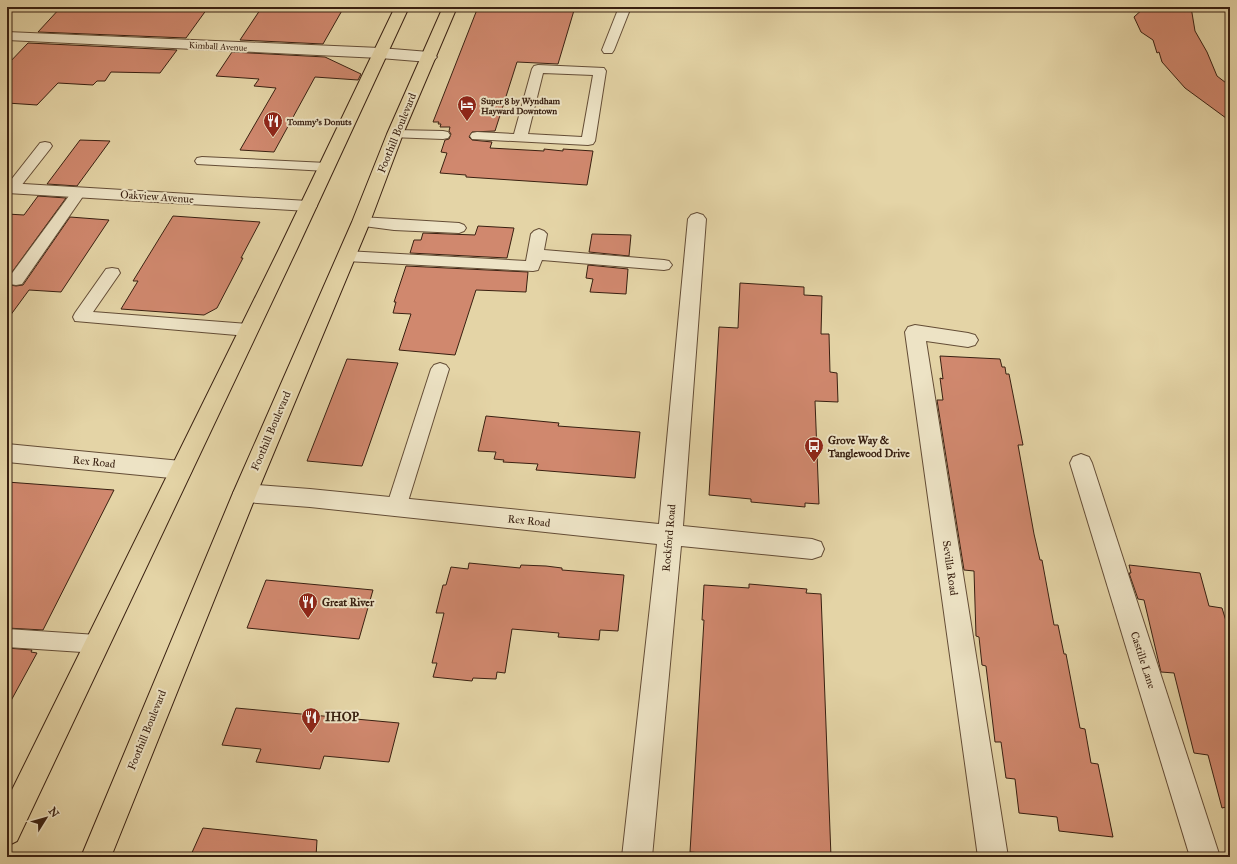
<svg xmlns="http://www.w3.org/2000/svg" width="1237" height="864" font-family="'IM FELL Great Primer',serif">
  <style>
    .building { fill: #d0886e; stroke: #392011 }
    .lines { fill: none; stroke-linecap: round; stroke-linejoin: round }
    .service-casing { stroke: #644d36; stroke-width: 2 }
    .minor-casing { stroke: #644d36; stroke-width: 2 }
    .primary-casing { stroke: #392011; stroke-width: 2 }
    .service { fill: #ede3c5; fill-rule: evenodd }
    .minor { fill: #ede3c5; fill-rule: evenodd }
    .primary { fill: #e4d4a6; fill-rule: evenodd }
    .labels { text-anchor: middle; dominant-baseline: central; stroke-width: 4; stroke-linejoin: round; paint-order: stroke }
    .far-street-label { font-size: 9px; fill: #392011; stroke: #ede3c5 }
    .far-poi-label { font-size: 9px; font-weight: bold; fill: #392011; stroke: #ede3c5; text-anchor: start }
    .street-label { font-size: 11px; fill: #392011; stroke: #ede3c5 }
    .poi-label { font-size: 11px; font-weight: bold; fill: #392011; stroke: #ede3c5; text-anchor: start }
    .near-poi-label { font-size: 13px; font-weight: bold; fill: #392011; stroke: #ede3c5; text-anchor: start }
  </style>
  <rect width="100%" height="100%" fill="#e4d4a6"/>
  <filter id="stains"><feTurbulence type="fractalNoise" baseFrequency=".005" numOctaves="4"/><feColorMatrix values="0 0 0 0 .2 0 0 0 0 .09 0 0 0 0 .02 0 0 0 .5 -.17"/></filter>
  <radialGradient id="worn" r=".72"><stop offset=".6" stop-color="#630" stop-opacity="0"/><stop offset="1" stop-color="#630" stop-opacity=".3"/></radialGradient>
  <g class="building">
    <path d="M 61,7 L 165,7 L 207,9 L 186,38 L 38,32 Z"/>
    <path d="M 262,7 L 344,7 L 323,44 L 240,40 Z"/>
    <path d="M 478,7 L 575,7 L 558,64 L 517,62 L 495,131 L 472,132 L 469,137 L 472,140 L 492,142 L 490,148 L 544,151 L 544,149 L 563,151 L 563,149 L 593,151 L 587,185 L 466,177 L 466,175 L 440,173 L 447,153 L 441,152 L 445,140 L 449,139 L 451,134 L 449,131 L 450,127 L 440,127 L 441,124 L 438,124 L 439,122 L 433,122 Z"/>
    <path d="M 1145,7 L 1191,7 L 1195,31 L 1207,52 L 1217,76 L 1230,86 L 1230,121 L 1185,88 L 1162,62 L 1159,52 L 1157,53 L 1153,40 L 1141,32 L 1134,17 Z"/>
    <path d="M 28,43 L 177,50 L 160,73 L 111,72 L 105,81 L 97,81 L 93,85 L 58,83 L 37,105 L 7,103 L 7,65 Z"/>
    <path d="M 232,52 L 325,57 L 361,74 L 358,80 L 315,77 L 274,152 L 240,150 L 276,88 L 254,86 L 259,79 L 216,76 Z"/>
    <path d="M 80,140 L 110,141 L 77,186 L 47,184 Z"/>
    <path d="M 38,196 L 66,198 L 7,279 L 7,214 L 24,215 Z"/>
    <path d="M 173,216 L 260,222 L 241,258 L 243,258 L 217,308 L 204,315 L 121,309 L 138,281 L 133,281 Z"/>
    <path d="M 70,217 L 109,220 L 61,292 L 29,290 L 7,320 L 7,281 L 10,285 L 16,286 L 23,285 Z"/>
    <path d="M 478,226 L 514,228 L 507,258 L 410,253 L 414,240 L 421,240 L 423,233 L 475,235 Z"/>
    <path d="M 592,234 L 631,235 L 629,256 L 589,252 Z"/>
    <path d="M 588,265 L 628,269 L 626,294 L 590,292 L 593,279 L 586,278 Z"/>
    <path d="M 406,266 L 528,272 L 526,292 L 476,290 L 455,355 L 399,350 L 411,314 L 393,313 L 396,302 L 394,302 Z"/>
    <path d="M 740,283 L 804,287 L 804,295 L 822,296 L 821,334 L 829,334 L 830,372 L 837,373 L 838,402 L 815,401 L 819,504 L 805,503 L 805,507 L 751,502 L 751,499 L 709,495 L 719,327 L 738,328 Z"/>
    <path d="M 940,356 L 1000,359 L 1002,367 L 1005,367 L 1006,374 L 1009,374 L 1023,445 L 1018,445 L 1034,534 L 1040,560 L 1042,560 L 1054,625 L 1058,625 L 1064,654 L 1066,654 L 1080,728 L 1085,729 L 1091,763 L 1098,764 L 1113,837 L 1059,831 L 1057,817 L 1019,813 L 1015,779 L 1006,778 L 1001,742 L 995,742 L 986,666 L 982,665 L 979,637 L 976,636 L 974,571 L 964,570 L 937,400 L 943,400 L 940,378 L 943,379 Z"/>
    <path d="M 347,359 L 398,363 L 362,466 L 307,461 Z"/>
    <path d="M 486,416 L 559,423 L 558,426 L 640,432 L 635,478 L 536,470 L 538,464 L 503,462 L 504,460 L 494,459 L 496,452 L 478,451 Z"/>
    <path d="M 7,482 L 114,490 L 43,630 L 7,628 Z"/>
    <path d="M 469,563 L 520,568 L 521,565 L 546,566 L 562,568 L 562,570 L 624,575 L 618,631 L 600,630 L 599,640 L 558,637 L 559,633 L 512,629 L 505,673 L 497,672 L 496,679 L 473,678 L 472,681 L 433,677 L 437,663 L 432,663 L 444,613 L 436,613 L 443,585 L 446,585 L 451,567 L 468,569 Z"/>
    <path d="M 1129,565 L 1200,573 L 1209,606 L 1222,608 L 1230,634 L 1230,806 L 1222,808 L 1208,755 L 1194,753 L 1174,673 L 1161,672 L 1144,600 L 1138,599 L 1129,573 L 1131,573 Z"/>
    <path d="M 266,580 L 373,590 L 359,639 L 247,628 Z"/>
    <path d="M 749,584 L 807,589 L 806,593 L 821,594 L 831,857 L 748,857 L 690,852 L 704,620 L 702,620 L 704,585 L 749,588 Z"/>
    <path d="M 7,648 L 32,650 L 31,652 L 37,653 L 7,708 Z"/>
    <path d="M 236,708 L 399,723 L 389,762 L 324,756 L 320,769 L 256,762 L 261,749 L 222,745 Z"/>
    <path d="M 203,828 L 317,840 L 316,857 L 190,857 Z"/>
  </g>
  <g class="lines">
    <g class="service-casing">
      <g id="service">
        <path d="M 619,7 L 631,7 L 614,50 L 612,53 L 604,53 L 602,50 Z"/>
        <path d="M 538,65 L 604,68 L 606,71 L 595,141 L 593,144 L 588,145 L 472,139 L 470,136 L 472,133 L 477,132 L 514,134 L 532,69 L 534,66 ZM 543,73 L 593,75 L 582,137 L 528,134 Z"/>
        <path d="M 395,130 L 443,131 L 448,132 L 450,135 L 448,138 L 443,139 L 390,137 L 388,134 L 390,131 Z"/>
        <path d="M 45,142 L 50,143 L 52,146 L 50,149 L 17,191 L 12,192 L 7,191 L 7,185 L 40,143 Z"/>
        <path d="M 202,157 L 327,163 L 332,164 L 334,167 L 332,170 L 327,171 L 197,164 L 195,161 L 197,158 Z"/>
        <path d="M 79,188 L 84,189 L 86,192 L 22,284 L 16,285 L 10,284 L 8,280 L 10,276 L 74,189 Z"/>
        <path d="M 361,217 L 459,223 L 464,225 L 466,228 L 464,231 L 459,233 L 394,230 L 356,225 L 354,222 L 356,219 Z"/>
        <path d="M 539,229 L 544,231 L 547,234 L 544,250 L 664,260 L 669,261 L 672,265 L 669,269 L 664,270 L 542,260 L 538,270 L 533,271 L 346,261 L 341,259 L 338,256 L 341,253 L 346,251 L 526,261 L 531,234 L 534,231 Z"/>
        <path d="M 112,268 L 118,269 L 120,273 L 93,312 L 248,324 L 254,326 L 256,330 L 254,334 L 248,336 L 75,321 L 73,317 L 75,313 L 106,269 Z"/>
        <path d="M 440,363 L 446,365 L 449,369 L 406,508 L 403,513 L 396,516 L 389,513 L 386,508 L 431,369 L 434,365 Z"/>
        <path d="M 7,629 L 97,635 L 104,637 L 108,644 L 104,651 L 97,653 L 7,647 Z"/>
      </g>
    </g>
    <g class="minor-casing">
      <g id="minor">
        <path d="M 7,32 L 380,48 L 429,52 L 434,54 L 437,57 L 434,60 L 429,62 L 380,58 L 7,40 Z"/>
        <path d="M 7,183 L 308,201 L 314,202 L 317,206 L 314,210 L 308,211 L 7,193 Z"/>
        <path d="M 697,213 L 703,215 L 706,219 L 683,526 L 812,539 L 821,542 L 824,549 L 821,556 L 812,559 L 681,546 L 652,857 L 622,857 L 657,544 L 310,507 L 245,502 L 237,499 L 233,493 L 237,487 L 245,484 L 310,489 L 659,524 L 688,219 L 691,215 Z"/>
        <path d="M 915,325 L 968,333 L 975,335 L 978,340 L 975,345 L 968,347 L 926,341 L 1008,857 L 978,857 L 905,332 L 908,327 Z"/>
        <path d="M 7,444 L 181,461 L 189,464 L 192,470 L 189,476 L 181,479 L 7,462 Z"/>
        <path d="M 1081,454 L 1089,457 L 1092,463 L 1220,857 L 1190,857 L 1070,463 L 1073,457 Z"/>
      </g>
    </g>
    <g class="primary-casing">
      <g id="primary">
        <path d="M 395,7 L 409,7 L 297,249 L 17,841 L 7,846 L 7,800 L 279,249 Z"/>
        <path d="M 443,7 L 457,7 L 403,134 L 370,222 L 257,493 L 111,857 L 81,857 L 233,493 L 352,222 L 387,134 Z"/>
      </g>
    </g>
    <use href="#service" class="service"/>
    <use href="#minor" class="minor"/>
    <use href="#primary" class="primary"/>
  </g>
  <defs>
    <g id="hotel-pin" transform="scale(1)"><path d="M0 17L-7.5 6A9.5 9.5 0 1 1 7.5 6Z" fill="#8f2418" stroke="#ede3c5"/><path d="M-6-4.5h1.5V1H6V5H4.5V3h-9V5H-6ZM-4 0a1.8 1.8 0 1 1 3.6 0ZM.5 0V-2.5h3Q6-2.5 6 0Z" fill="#fff"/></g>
    <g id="restaurant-pin" transform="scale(1)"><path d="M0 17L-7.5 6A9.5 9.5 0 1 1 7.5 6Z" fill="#8f2418" stroke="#ede3c5"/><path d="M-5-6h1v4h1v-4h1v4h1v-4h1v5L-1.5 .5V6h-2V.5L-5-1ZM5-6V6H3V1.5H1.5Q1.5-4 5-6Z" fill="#fff"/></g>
    <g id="bus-pin" transform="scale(1)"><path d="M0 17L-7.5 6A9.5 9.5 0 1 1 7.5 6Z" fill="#8f2418" stroke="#ede3c5"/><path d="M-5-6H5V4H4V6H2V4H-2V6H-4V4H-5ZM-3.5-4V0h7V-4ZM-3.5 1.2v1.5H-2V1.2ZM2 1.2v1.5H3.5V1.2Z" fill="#fff"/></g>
  </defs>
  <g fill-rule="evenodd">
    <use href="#hotel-pin" x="467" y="105"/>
    <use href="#restaurant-pin" x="273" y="121"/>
    <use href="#bus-pin" x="814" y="446"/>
    <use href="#restaurant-pin" x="308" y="602"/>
    <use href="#restaurant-pin" x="311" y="717"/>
  </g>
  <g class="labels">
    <g class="far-street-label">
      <text transform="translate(218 46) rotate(3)">Kimball Avenue</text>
    </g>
    <g class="far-poi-label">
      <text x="481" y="100">Super 8 by Wyndham<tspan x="481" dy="10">Hayward Downtown</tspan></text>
      <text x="287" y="121">Tommy's Donuts</text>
    </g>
    <g class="street-label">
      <text transform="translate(397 133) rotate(-68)">Foothill Boulevard</text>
      <text transform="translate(157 197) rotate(4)">Oakview Avenue</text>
      <text transform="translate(271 431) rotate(-67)">Foothill Boulevard</text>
      <text transform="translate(94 462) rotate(6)">Rex Road</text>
      <text transform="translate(529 521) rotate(6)">Rex Road</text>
      <text transform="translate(669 538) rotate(-85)">Rockford Road</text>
      <text transform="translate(950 568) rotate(82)">Sevilla Road</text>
      <text transform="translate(1143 660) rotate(72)">Castille Lane</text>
      <text transform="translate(147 730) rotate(-68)">Foothill Boulevard</text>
    </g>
    <g class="poi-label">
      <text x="828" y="440">Grove Way &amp;<tspan x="828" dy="13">Tanglewood Drive</tspan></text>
      <text x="322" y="602">Great River</text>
    </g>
    <g class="near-poi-label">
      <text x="325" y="717">IHOP</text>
    </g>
  </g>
  <rect width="1237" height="864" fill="none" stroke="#e4d4a6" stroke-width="24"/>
  <rect x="8" y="8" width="1221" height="848" fill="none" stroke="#392011" stroke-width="2"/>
  <rect x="12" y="12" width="1213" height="840" fill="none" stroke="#392011"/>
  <g transform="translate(46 818) rotate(53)" stroke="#ede3c5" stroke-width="3" paint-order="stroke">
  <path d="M0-3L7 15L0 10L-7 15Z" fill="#392011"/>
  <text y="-6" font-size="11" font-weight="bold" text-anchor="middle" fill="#392011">N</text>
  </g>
  <rect width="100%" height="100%" filter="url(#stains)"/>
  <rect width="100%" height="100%" fill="url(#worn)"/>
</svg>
